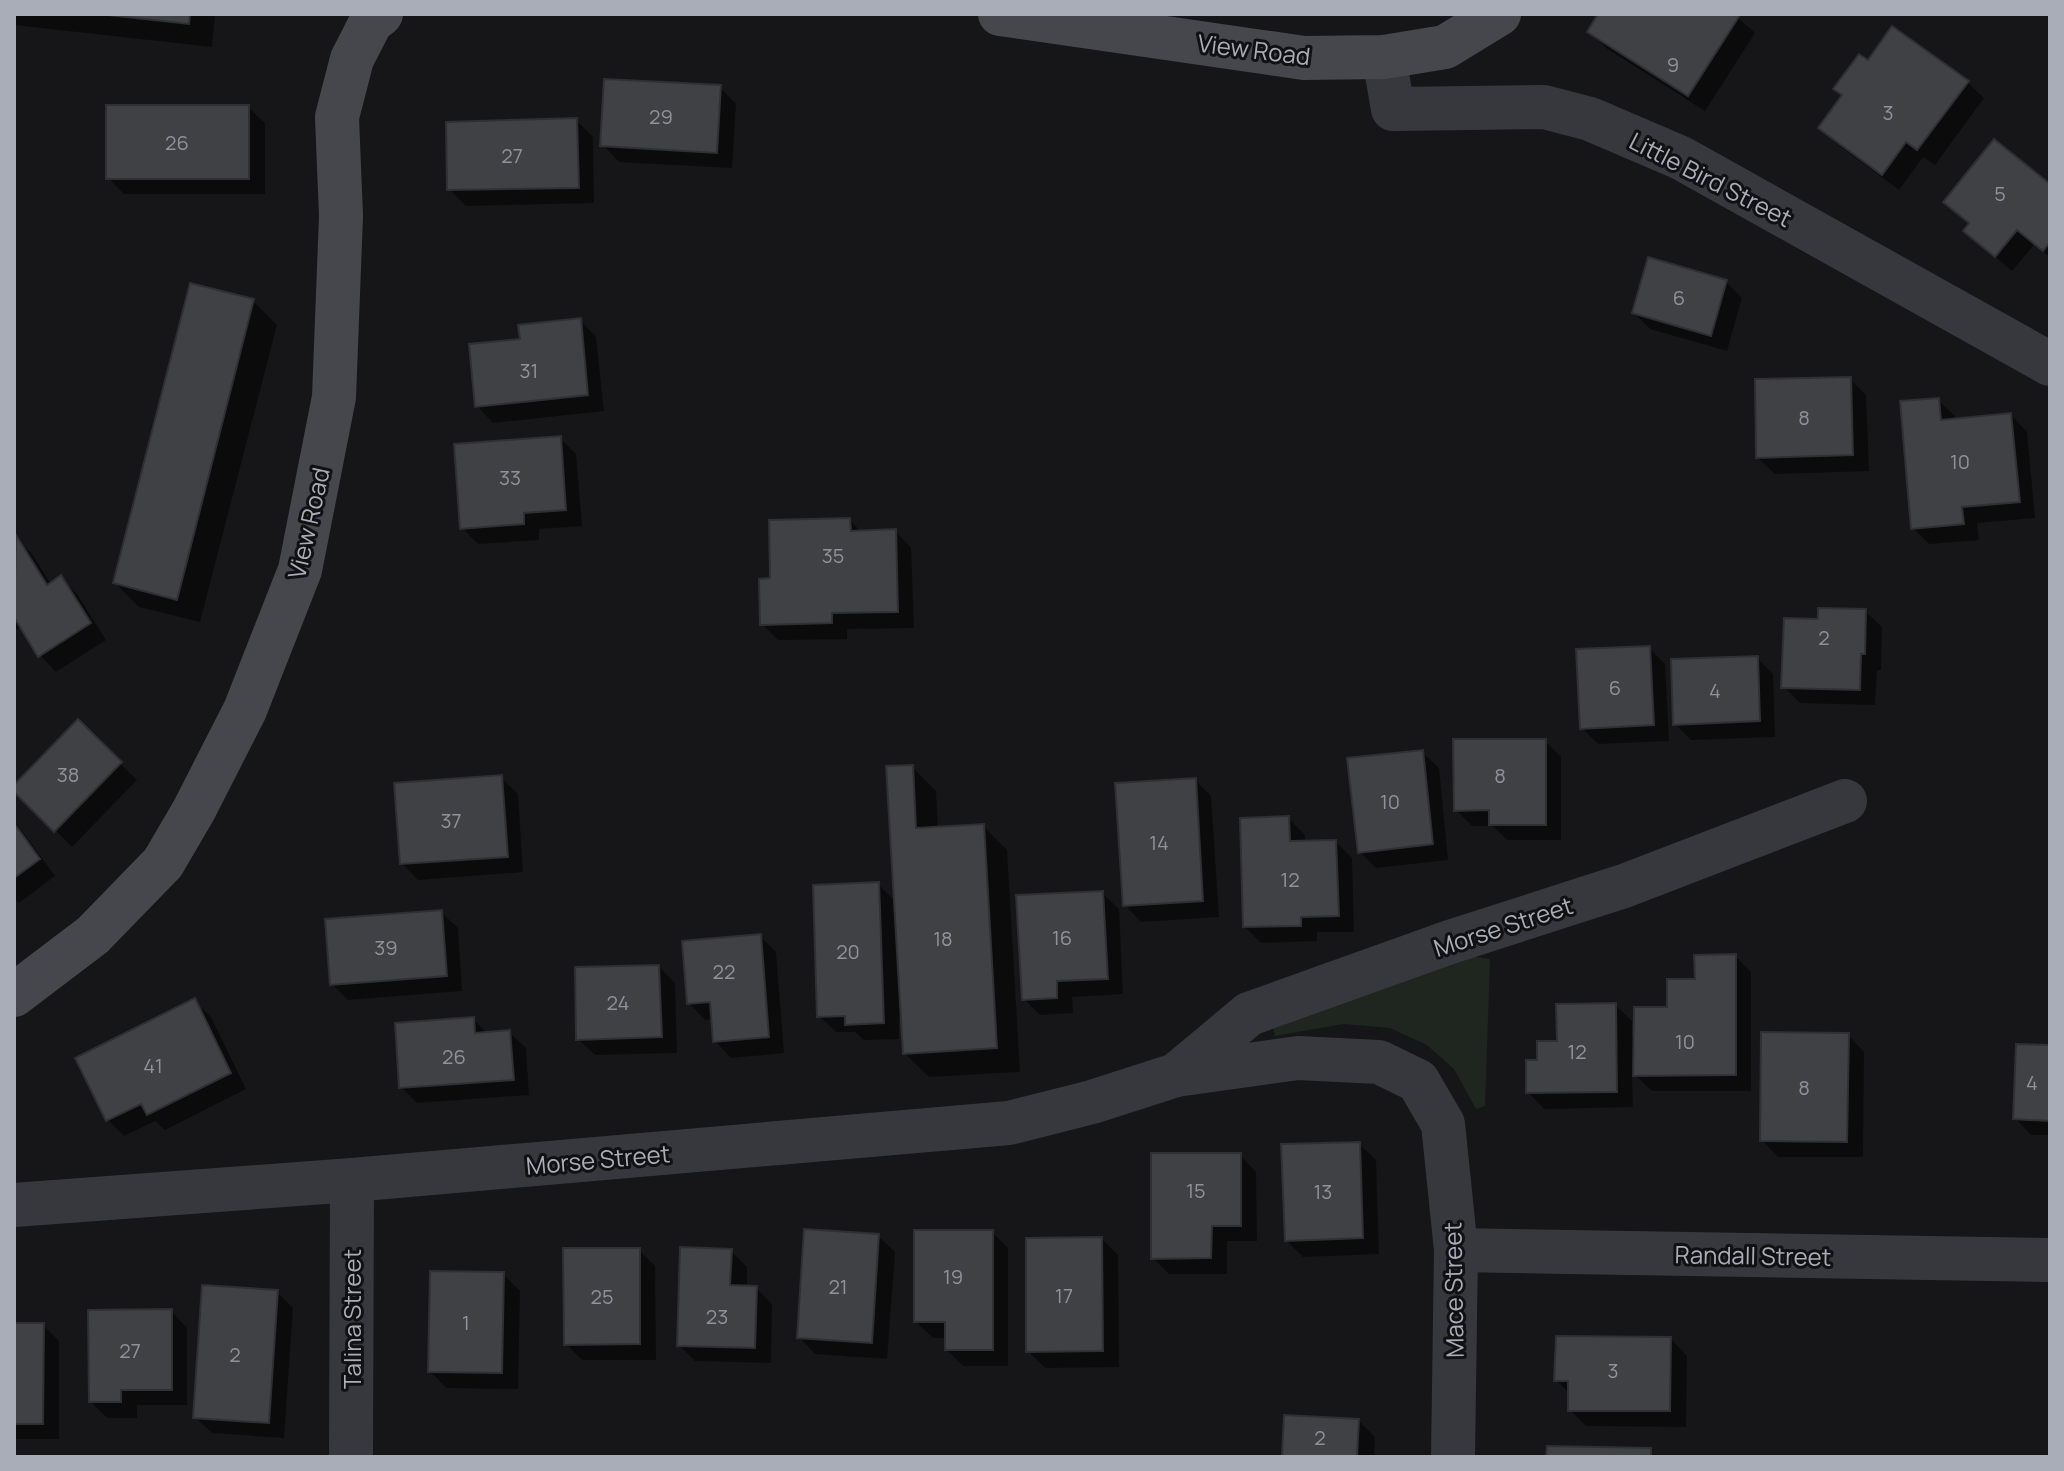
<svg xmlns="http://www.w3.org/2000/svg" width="2064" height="1471" font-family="Manrope,sans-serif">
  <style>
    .green { fill: #1e261f }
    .shadow { fill: #0007 }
    .building { fill: #404145; stroke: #303034; stroke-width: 2 }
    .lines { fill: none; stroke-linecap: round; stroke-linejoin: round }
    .street { stroke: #37383d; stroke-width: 44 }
    .secondary { stroke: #45474d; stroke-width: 44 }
    .labels { text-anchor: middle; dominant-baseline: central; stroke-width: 6; stroke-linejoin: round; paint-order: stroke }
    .number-label { font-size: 20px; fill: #8e929b }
    .street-label { font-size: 24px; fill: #a8adb8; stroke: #111113 }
  </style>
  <rect width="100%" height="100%" fill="#161618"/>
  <path class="green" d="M 1464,955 L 1490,959 L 1485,1106 L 1476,1109 L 1454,1069 L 1427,1045 L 1390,1028 L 1343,1024 L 1275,1036 L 1272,1023 Z"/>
  <g class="shadow">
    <path d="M 14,14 L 215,14 L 212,47 L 14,25 Z"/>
    <path d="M 1601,14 L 1734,14 L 1755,33 L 1705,111 L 1606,48 L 1589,31 Z"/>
    <path d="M 1869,63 L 1967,82 L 1984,98 L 1935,165 L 1923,157 L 1899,190 L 1837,144 L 1820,128 Z"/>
    <path d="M 720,87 L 736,104 L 732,168 L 619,162 L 603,145 Z"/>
    <path d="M 248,107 L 265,123 L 265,194 L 124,194 L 108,178 Z"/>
    <path d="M 576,120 L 593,137 L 594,203 L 466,206 L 449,189 Z"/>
    <path d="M 2050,186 L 2050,257 L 2034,245 L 2012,271 L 1965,231 L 1970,225 L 1945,202 Z"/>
    <path d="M 1726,282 L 1742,298 L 1727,351 L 1650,329 L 1634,313 Z"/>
    <path d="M 253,301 L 277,325 L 200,622 L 139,607 L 115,583 Z"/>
    <path d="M 580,320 L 596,337 L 604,411 L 493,423 L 477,406 Z"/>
    <path d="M 1850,379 L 1866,395 L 1869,471 L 1775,474 L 1758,458 Z"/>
    <path d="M 1938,400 L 1955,416 L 1955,421 L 2011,415 L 2027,432 L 2035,518 L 1977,523 L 1979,540 L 1929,544 L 1913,528 Z"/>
    <path d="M 560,438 L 576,454 L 582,526 L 539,529 L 539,540 L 478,544 L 462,528 Z"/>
    <path d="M 850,520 L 862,533 L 895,531 L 911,548 L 914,628 L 847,629 L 847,639 L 778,640 L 762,624 L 772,580 Z"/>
    <path d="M 15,537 L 32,554 L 51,584 L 61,578 L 77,594 L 106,640 L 56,672 L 40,655 L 22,626 L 14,631 Z"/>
    <path d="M 1865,611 L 1882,627 L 1881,670 L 1877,670 L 1875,705 L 1800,703 L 1784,687 L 1820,621 Z"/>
    <path d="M 1649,648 L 1665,664 L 1669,741 L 1598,744 L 1582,728 Z"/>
    <path d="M 1757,658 L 1773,674 L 1775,737 L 1691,740 L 1675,724 Z"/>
    <path d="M 78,722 L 137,780 L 72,847 L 14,788 Z"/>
    <path d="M 1545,741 L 1561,757 L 1561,840 L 1507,840 L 1493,826 L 1472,826 L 1456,810 Z"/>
    <path d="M 1422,752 L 1439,768 L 1448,860 L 1376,868 L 1360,852 Z"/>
    <path d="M 912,767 L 936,791 L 938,828 L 983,826 L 1007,850 L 1020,1072 L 929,1077 L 904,1053 L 902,1017 L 899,1017 L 899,1039 L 864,1040 L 855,1032 L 836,1032 L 819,1016 L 878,884 L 896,902 Z"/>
    <path d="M 501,778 L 518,794 L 523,872 L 418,880 L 402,863 Z"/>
    <path d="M 1195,780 L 1211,796 L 1219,917 L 1141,922 L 1125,905 Z"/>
    <path d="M 1288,818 L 1305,835 L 1305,843 L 1336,842 L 1352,858 L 1354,932 L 1317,932 L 1317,941 L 1261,943 L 1245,927 Z"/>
    <path d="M 14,820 L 55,876 L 19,903 L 14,898 Z"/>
    <path d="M 1102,893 L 1119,909 L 1123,994 L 1072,997 L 1073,1013 L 1040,1015 L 1024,999 Z"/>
    <path d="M 441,912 L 458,928 L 462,991 L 348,1000 L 332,984 Z"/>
    <path d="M 760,936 L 776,952 L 784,1053 L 731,1058 L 715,1041 L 713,1019 L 705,1020 L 689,1003 Z"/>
    <path d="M 1735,956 L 1751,972 L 1751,1091 L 1652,1091 L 1632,1072 L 1633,1107 L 1544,1109 L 1528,1092 L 1539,1062 L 1559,1043 L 1615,1005 L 1632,1021 L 1632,1036 L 1636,1036 L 1669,1009 L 1697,981 Z"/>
    <path d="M 659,967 L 675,983 L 677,1053 L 595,1055 L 578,1039 Z"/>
    <path d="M 194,1001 L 211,1017 L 246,1089 L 165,1130 L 155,1121 L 124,1136 L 108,1120 Z"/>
    <path d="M 473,1019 L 488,1034 L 509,1032 L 526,1048 L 529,1095 L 417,1103 L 401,1087 Z"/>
    <path d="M 1848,1035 L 1864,1052 L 1863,1157 L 1778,1157 L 1762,1140 Z"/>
    <path d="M 2050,1047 L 2050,1135 L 2031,1135 L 2015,1118 Z"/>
    <path d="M 1359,1144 L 1376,1160 L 1379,1254 L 1303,1257 L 1287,1241 Z"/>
    <path d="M 1240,1155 L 1256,1172 L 1257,1241 L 1227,1241 L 1227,1274 L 1169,1274 L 1153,1258 Z"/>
    <path d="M 992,1232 L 1008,1248 L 1008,1366 L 963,1366 L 947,1350 L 947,1338 L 933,1338 L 916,1322 Z"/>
    <path d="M 878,1236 L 895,1252 L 887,1359 L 815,1354 L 799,1337 Z"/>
    <path d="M 1102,1239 L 1118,1255 L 1119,1367 L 1045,1368 L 1028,1351 Z"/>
    <path d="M 639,1250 L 655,1266 L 656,1360 L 582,1360 L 566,1344 Z"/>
    <path d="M 731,1251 L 747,1267 L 747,1287 L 756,1288 L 772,1304 L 771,1363 L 695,1361 L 679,1345 Z"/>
    <path d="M 503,1274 L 520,1291 L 518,1389 L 446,1388 L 430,1371 Z"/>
    <path d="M 277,1292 L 293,1308 L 284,1438 L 212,1433 L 195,1417 Z"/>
    <path d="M 171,1311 L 187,1328 L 187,1405 L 137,1405 L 137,1418 L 107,1418 L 91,1402 Z"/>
    <path d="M 14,1325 L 43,1325 L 59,1341 L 59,1439 L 14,1439 Z"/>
    <path d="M 1671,1339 L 1687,1356 L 1686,1427 L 1586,1426 L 1570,1410 L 1570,1394 L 1556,1380 Z"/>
    <path d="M 1359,1421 L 1375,1437 L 1374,1457 L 1286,1457 L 1284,1455 Z"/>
  </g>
  <g class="building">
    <path d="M 99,14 L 190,14 L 189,24 Z"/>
    <path d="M 1598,14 L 1738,14 L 1740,15 L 1688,96 L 1587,32 Z"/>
    <path d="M 1892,26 L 1969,81 L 1917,150 L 1906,142 L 1882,175 L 1818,128 L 1842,95 L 1833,89 L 1859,54 L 1868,60 Z"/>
    <path d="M 604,79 L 721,85 L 717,153 L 600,146 Z"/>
    <rect x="106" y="105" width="143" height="74"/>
    <path d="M 577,118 L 579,188 L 447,190 L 446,122 Z"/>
    <path d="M 1994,139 L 2050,184 L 2050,242 L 2043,251 L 2017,230 L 1995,257 L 1963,231 L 1969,223 L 1943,202 Z"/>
    <path d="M 1648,257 L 1727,280 L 1711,336 L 1632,313 Z"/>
    <path d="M 190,283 L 254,299 L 177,600 L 113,583 Z"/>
    <path d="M 581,318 L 588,395 L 475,407 L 469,344 L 520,339 L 518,325 Z"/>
    <path d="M 1851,377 L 1853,455 L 1756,458 L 1755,379 Z"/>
    <path d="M 1939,398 L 1941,420 L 2011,413 L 2020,502 L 1962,507 L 1964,524 L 1911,529 L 1900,401 Z"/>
    <path d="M 561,436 L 566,510 L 524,513 L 524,524 L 460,529 L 454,444 Z"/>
    <path d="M 850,518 L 851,531 L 896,529 L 898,612 L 832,613 L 832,623 L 760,625 L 759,579 L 770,578 L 769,520 Z"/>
    <path d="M 16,535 L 47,585 L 61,575 L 91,623 L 38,657 L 14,617 Z"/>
    <path d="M 1818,608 L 1866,609 L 1865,654 L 1861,654 L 1860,690 L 1781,688 L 1784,618 L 1818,619 Z"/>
    <path d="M 1650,646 L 1654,725 L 1580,729 L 1576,649 Z"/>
    <path d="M 1758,656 L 1760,721 L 1673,725 L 1671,659 Z"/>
    <path d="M 78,719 L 122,762 L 54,832 L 14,792 L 14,785 Z"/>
    <path d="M 1453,739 L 1546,739 L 1546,825 L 1489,825 L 1489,810 L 1454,811 Z"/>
    <path d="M 1423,750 L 1433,844 L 1358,853 L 1347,758 Z"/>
    <path d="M 913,765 L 916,828 L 984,824 L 997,1048 L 903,1054 L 886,766 Z"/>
    <path d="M 502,775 L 508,857 L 400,864 L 394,783 Z"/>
    <path d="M 1196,778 L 1203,901 L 1123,906 L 1115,783 Z"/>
    <path d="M 1289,816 L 1290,841 L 1336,840 L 1339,916 L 1301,917 L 1301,926 L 1243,927 L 1240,818 Z"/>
    <path d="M 14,823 L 40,859 L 14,878 Z"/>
    <path d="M 879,882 L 884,1023 L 845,1025 L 845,1016 L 817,1017 L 813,885 Z"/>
    <path d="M 1103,891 L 1108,979 L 1057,981 L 1057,998 L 1022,1000 L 1016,895 Z"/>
    <path d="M 442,910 L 447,976 L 330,985 L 325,919 Z"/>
    <path d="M 761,934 L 769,1037 L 713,1042 L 710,1002 L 687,1004 L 682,941 Z"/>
    <path d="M 1736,954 L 1736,1075 L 1633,1076 L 1634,1007 L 1667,1007 L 1667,979 L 1695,979 L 1694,955 Z"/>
    <path d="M 659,965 L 662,1037 L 576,1040 L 575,967 Z"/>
    <path d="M 195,998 L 231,1073 L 147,1115 L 141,1104 L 106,1121 L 75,1058 Z"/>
    <path d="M 1616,1003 L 1617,1092 L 1526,1093 L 1526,1060 L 1537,1060 L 1537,1041 L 1557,1041 L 1556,1004 Z"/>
    <path d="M 474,1017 L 475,1033 L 510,1030 L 514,1080 L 399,1088 L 395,1023 Z"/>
    <path d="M 1761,1032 L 1849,1033 L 1847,1142 L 1760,1141 Z"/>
    <path d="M 2016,1044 L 2050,1045 L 2050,1121 L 2013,1119 Z"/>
    <path d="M 1360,1142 L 1363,1238 L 1285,1241 L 1281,1144 Z"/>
    <path d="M 1151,1153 L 1241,1153 L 1241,1226 L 1212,1226 L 1211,1258 L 1151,1259 Z"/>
    <path d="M 804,1229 L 879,1234 L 872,1343 L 797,1338 Z"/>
    <path d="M 914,1230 L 993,1230 L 993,1350 L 945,1350 L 945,1322 L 914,1322 Z"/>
    <path d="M 1102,1237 L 1103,1351 L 1026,1352 L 1026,1238 Z"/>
    <path d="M 680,1247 L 732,1249 L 730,1285 L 757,1286 L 755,1348 L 677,1346 Z"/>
    <path d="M 563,1248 L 640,1248 L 640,1344 L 564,1345 Z"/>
    <path d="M 430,1271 L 504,1272 L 502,1373 L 428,1372 Z"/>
    <path d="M 202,1285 L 278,1290 L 269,1423 L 193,1418 Z"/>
    <path d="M 172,1309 L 172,1390 L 121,1390 L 121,1402 L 89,1402 L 88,1310 Z"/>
    <path d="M 14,1323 L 44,1323 L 43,1424 L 14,1424 Z"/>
    <path d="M 1556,1336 L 1671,1337 L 1670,1411 L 1568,1411 L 1568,1381 L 1554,1381 Z"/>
    <path d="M 1284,1415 L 1359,1419 L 1357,1457 L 1282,1456 Z"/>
    <path d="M 1547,1446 L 1651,1448 L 1651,1457 L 1546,1457 Z"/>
  </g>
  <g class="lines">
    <g class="street">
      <path d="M 1384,57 L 1393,109 L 1544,107 L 1590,119 L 1681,158 L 2050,364"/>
      <path d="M 1176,1075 L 1249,1014 L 1450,942 L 1624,886 L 1845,801"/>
      <path d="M 14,1205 L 352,1180 L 1009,1123 L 1092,1102 L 1176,1075 L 1298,1058 L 1379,1062 L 1418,1081 L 1443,1124 L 1456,1250 L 1453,1457"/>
      <path d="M 1456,1250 L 2050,1260"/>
      <path d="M 351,1457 L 352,1180"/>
    </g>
    <g class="secondary">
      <path d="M 1000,14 L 1304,58 L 1384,57 L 1445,47 L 1499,14"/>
      <path d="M 14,995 L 93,935 L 163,863 L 194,810 L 245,710 L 300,570 L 334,397 L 341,216 L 337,117 L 352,59 L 371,22 L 381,14"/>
    </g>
  </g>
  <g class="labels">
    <g class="number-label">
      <text x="1673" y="64">9</text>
      <text x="1888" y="112">3</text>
      <text x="661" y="116">29</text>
      <text x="177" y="142">26</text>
      <text x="512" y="155">27</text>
      <text x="2000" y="193">5</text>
      <text x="1679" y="297">6</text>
      <text x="529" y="370">31</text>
      <text x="1804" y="417">8</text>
      <text x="1960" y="461">10</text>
      <text x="510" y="477">33</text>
      <text x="833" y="555">35</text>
      <text x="1824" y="637">2</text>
      <text x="1615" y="687">6</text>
      <text x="1715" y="690">4</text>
      <text x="68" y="774">38</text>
      <text x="1500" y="775">8</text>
      <text x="1390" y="801">10</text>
      <text x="451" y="820">37</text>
      <text x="1159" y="842">14</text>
      <text x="1290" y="879">12</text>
      <text x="1062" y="937">16</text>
      <text x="943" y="938">18</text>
      <text x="386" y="947">39</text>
      <text x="848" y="951">20</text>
      <text x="724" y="971">22</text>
      <text x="618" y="1002">24</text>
      <text x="1685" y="1041">10</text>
      <text x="1577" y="1051">12</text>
      <text x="454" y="1056">26</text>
      <text x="153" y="1065">41</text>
      <text x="2032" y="1082">4</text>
      <text x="1804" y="1087">8</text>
      <text x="1196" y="1190">15</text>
      <text x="1323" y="1191">13</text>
      <text x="953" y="1276">19</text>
      <text x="838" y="1286">21</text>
      <text x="1064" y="1295">17</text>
      <text x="602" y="1296">25</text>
      <text x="717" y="1316">23</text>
      <text x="466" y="1322">1</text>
      <text x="130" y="1350">27</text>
      <text x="235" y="1354">2</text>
      <text x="1613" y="1370">3</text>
      <text x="1320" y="1437">2</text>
    </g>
    <g class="street-label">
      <text transform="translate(1254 49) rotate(7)">View Road</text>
      <text transform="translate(1711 179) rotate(27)">Little Bird Street</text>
      <text transform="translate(308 523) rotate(-77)">View Road</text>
      <text transform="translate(1503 926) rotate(-18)">Morse Street</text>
      <text transform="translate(598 1159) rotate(-5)">Morse Street</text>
      <text transform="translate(1753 1255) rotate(1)">Randall Street</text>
      <text transform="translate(1453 1290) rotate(-91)">Mace Street</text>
      <text transform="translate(351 1319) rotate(-90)">Talina Street</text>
    </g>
  </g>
  <rect width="2064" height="1471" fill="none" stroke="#a8adb8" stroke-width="32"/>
</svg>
